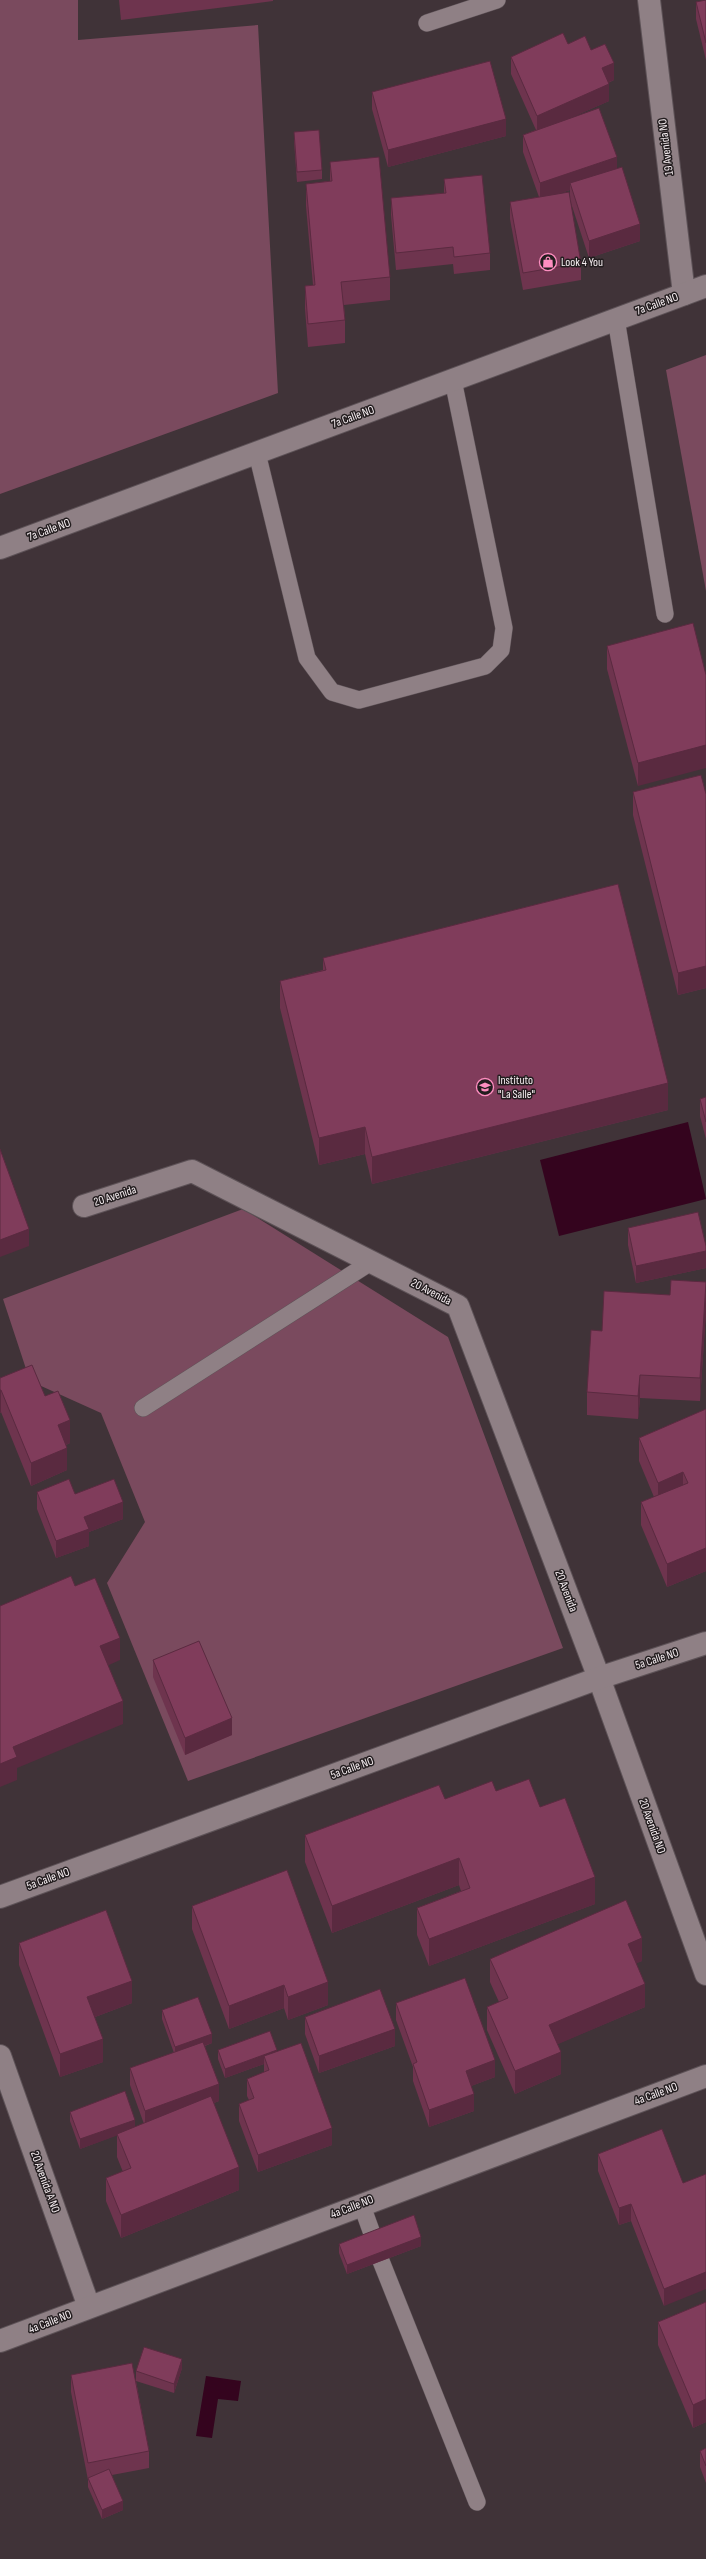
<svg xmlns="http://www.w3.org/2000/svg" width="706" height="2559" font-family="'Sofia Sans Condensed',sans-serif">
  <style>
    .green { fill: #7a4a5e }
    .water { fill: #34041e }
    .lines { fill: none; stroke-linecap: round; stroke-linejoin: round }
    .lane-casing { stroke: #5d5257; stroke-width: 18 }
    .street-casing { stroke: #5d5257; stroke-width: 24 }
    .lane { stroke: #8f8085; stroke-width: 17 }
    .street { stroke: #8f8085; stroke-width: 22 }
    .wall { fill: #6e344e }
    .shaded-wall { fill: #5a2a40 }
    .building { fill: #803c5b; stroke: #5a2a40 }
    .labels { text-anchor: middle; dominant-baseline: central; stroke-width: 3; stroke-linejoin: round; paint-order: stroke }
    .street-label { font-size: 12px; fill: #f7eff2; stroke: #231d1f }
    .poi-label { font-size: 12px; fill: #f7eff2; stroke: #231d1f; text-anchor: start }
  </style>
  <rect width="100%" height="100%" fill="#403338"/>
  <g class="green">
    <path d="M 0,0 L 78,0 L 78,40 L 258,25 L 278,393 L 0,494 Z"/>
    <path d="M 706,355 L 706,591 L 666,370 Z"/>
    <path d="M 243,1209 L 448,1337 L 563,1648 L 188,1781 L 107,1583 L 145,1522 L 101,1413 L 30,1381 L 3,1299 Z"/>
  </g>
  <g class="water">
    <path d="M 688,1122 L 706,1199 L 559,1236 L 540,1160 Z"/>
    <path d="M 206,2376 L 241,2381 L 238,2401 L 218,2399 L 212,2438 L 196,2436 Z"/>
  </g>
  <g class="lines">
    <g class="lane-casing">
      <g id="lane">
        <path d="M 427,23 L 497,0"/>
        <path d="M 616,319 L 665,614"/>
        <path d="M 257,453 L 307,658 L 332,692 L 359,700 L 485,666 L 501,650 L 504,628 L 453,380"/>
        <path d="M 143,1408 L 371,1262"/>
        <path d="M 361,2203 L 374,2239"/>
        <path d="M 381,2261 L 477,2502"/>
      </g>
    </g>
    <g class="street-casing">
      <g id="street">
        <path d="M 649,0 L 684,294"/>
        <path d="M 0,548 L 706,286"/>
        <path d="M 84,1206 L 192,1171 L 458,1306 L 599,1678 L 706,1974"/>
        <path d="M 0,1897 L 599,1678 L 706,1643"/>
        <path d="M 0,2056 L 89,2307"/>
        <path d="M 0,2341 L 706,2076"/>
      </g>
    </g>
    <use href="#lane" class="lane"/>
    <use href="#street" class="street"/>
  </g>
  <g class="wall">
    <path d="M 119,0 L 273,0 L 273,1 L 121,20 Z"/>
    <path d="M 706,0 L 706,60 L 696,19 L 696,2 Z"/>
    <path d="M 568,44 L 591,50 L 614,80 L 608,83 L 609,101 L 570,118 L 617,168 L 640,241 L 589,258 L 570,200 L 570,190 L 557,194 L 581,263 L 581,280 L 523,290 L 510,219 L 510,202 L 539,197 L 523,152 L 523,135 L 536,130 L 511,74 L 511,57 Z"/>
    <path d="M 372,92 L 506,136 L 388,167 L 372,109 Z"/>
    <path d="M 294,132 L 322,170 L 322,179 L 297,182 L 294,141 Z"/>
    <path d="M 330,162 L 390,277 L 390,300 L 344,305 L 345,320 L 345,343 L 308,347 L 305,309 L 305,286 L 313,285 L 306,206 L 306,184 L 330,181 Z"/>
    <path d="M 444,179 L 490,253 L 490,270 L 454,274 L 453,264 L 396,270 L 391,215 L 391,198 L 444,193 Z"/>
    <path d="M 607,646 L 706,675 L 638,786 L 607,669 Z"/>
    <path d="M 633,792 L 706,794 L 706,988 L 678,995 L 633,815 Z"/>
    <path d="M 323,958 L 668,1110 L 372,1184 L 365,1154 L 319,1165 L 280,1008 L 280,981 L 323,970 Z"/>
    <path d="M 706,1097 L 706,1139 L 700,1116 L 700,1099 Z"/>
    <path d="M 628,1228 L 706,1246 L 706,1268 L 636,1283 L 628,1245 Z"/>
    <path d="M 706,1282 L 706,1311 L 700,1401 L 640,1398 L 638,1419 L 587,1415 L 587,1392 L 602,1331 L 670,1295 Z"/>
    <path d="M 0,1377 L 0,1378 L 45,1396 L 70,1443 L 66,1445 L 67,1470 L 31,1486 L 1,1412 L 0,1413 Z"/>
    <path d="M 706,1409 L 706,1571 L 667,1587 L 641,1525 L 641,1502 L 654,1497 L 639,1461 L 639,1438 Z"/>
    <path d="M 37,1492 L 75,1494 L 123,1519 L 89,1532 L 89,1546 L 56,1558 L 37,1509 Z"/>
    <path d="M 153,1660 L 232,1735 L 185,1755 L 153,1677 Z"/>
    <path d="M 496,1791 L 540,1807 L 595,1904 L 429,1966 L 417,1935 L 417,1908 L 461,1891 L 459,1885 L 332,1933 L 305,1862 L 305,1835 L 445,1799 Z"/>
    <path d="M 192,1906 L 328,2005 L 288,2020 L 284,2008 L 229,2029 L 192,1929 Z"/>
    <path d="M 19,1943 L 132,2003 L 95,2017 L 103,2062 L 60,2077 L 19,1965 Z"/>
    <path d="M 490,1959 L 642,1961 L 636,1963 L 645,2007 L 557,2044 L 561,2074 L 515,2094 L 487,2030 L 487,2007 L 499,2002 L 490,1982 Z"/>
    <path d="M 396,2003 L 495,2077 L 471,2086 L 474,2111 L 429,2127 L 413,2081 L 413,2067 L 396,2020 Z"/>
    <path d="M 162,2010 L 212,2043 L 205,2046 L 219,2101 L 214,2103 L 239,2190 L 121,2238 L 106,2201 L 106,2178 L 123,2172 L 117,2157 L 117,2135 L 80,2149 L 70,2121 L 70,2112 L 135,2127 L 144,2124 L 130,2085 L 130,2068 L 174,2053 L 162,2019 Z"/>
    <path d="M 305,2017 L 395,2046 L 319,2073 L 305,2034 Z"/>
    <path d="M 218,2050 L 277,2052 L 332,2145 L 258,2172 L 239,2121 L 239,2104 L 249,2100 L 247,2096 L 247,2079 L 264,2072 L 264,2064 L 225,2078 L 218,2059 Z"/>
    <path d="M 598,2154 L 683,2183 L 664,2306 L 631,2221 L 619,2225 L 598,2171 Z"/>
    <path d="M 339,2244 L 421,2246 L 347,2274 L 339,2253 Z"/>
    <path d="M 706,2302 L 706,2422 L 693,2428 L 658,2345 L 658,2322 Z"/>
    <path d="M 182,2368 L 174,2393 L 136,2381 L 149,2451 L 149,2468 L 112,2475 L 123,2510 L 102,2519 L 88,2487 L 88,2480 L 71,2392 L 71,2375 L 136,2380 L 136,2371 Z"/>
    <path d="M 706,2448 L 706,2483 L 700,2467 L 700,2451 Z"/>
  </g>
  <g class="shaded-wall">
    <path d="M 614,63 L 614,80 L 602,85 L 602,68 Z"/>
    <path d="M 609,84 L 609,101 L 537,133 L 537,116 Z"/>
    <path d="M 506,119 L 506,136 L 388,167 L 388,150 Z"/>
    <path d="M 617,157 L 617,174 L 570,183 L 570,190 L 540,200 L 540,183 Z"/>
    <path d="M 640,224 L 640,241 L 589,258 L 589,241 Z"/>
    <path d="M 706,745 L 706,768 L 638,786 L 638,763 Z"/>
    <path d="M 706,966 L 706,988 L 678,995 L 678,973 Z"/>
    <path d="M 668,1083 L 668,1110 L 372,1184 L 372,1157 Z"/>
    <path d="M 365,1127 L 365,1154 L 319,1165 L 319,1138 Z"/>
    <path d="M 29,1229 L 29,1246 L 0,1257 L 0,1240 Z"/>
    <path d="M 706,1251 L 706,1268 L 636,1283 L 636,1266 Z"/>
    <path d="M 706,1289 L 706,1311 L 700,1401 L 700,1378 Z"/>
    <path d="M 640,1375 L 640,1398 L 638,1419 L 638,1396 Z"/>
    <path d="M 0,1390 L 1,1390 L 1,1412 L 0,1413 Z"/>
    <path d="M 70,1420 L 70,1443 L 58,1448 L 58,1425 Z"/>
    <path d="M 67,1448 L 67,1470 L 31,1486 L 31,1463 Z"/>
    <path d="M 683,1472 L 683,1495 L 658,1505 L 658,1483 Z"/>
    <path d="M 123,1502 L 123,1519 L 89,1532 L 89,1546 L 56,1558 L 56,1541 L 84,1517 Z"/>
    <path d="M 706,1548 L 706,1571 L 667,1587 L 667,1564 Z"/>
    <path d="M 120,1638 L 120,1660 L 100,1669 L 100,1646 Z"/>
    <path d="M 123,1701 L 123,1724 L 17,1768 L 17,1780 L 0,1787 L 0,1764 L 13,1747 Z"/>
    <path d="M 232,1718 L 232,1735 L 185,1755 L 185,1738 Z"/>
    <path d="M 459,1858 L 459,1885 L 332,1933 L 332,1906 Z"/>
    <path d="M 595,1877 L 595,1904 L 429,1966 L 429,1939 Z"/>
    <path d="M 642,1938 L 642,1961 L 628,1967 L 628,1944 Z"/>
    <path d="M 132,1981 L 132,2003 L 87,2020 L 87,1997 Z"/>
    <path d="M 328,1982 L 328,2005 L 288,2020 L 288,1997 Z"/>
    <path d="M 645,1984 L 645,2007 L 549,2048 L 549,2025 Z"/>
    <path d="M 284,1985 L 284,2008 L 229,2029 L 229,2006 Z"/>
    <path d="M 395,2029 L 395,2046 L 319,2073 L 319,2056 Z"/>
    <path d="M 212,2034 L 212,2043 L 175,2056 L 175,2047 Z"/>
    <path d="M 103,2039 L 103,2062 L 60,2077 L 60,2054 Z"/>
    <path d="M 277,2050 L 277,2059 L 264,2056 L 264,2064 L 225,2078 L 225,2069 Z"/>
    <path d="M 561,2052 L 561,2074 L 515,2094 L 515,2071 Z"/>
    <path d="M 495,2060 L 495,2077 L 466,2088 L 466,2071 Z"/>
    <path d="M 219,2084 L 219,2101 L 145,2128 L 145,2111 Z"/>
    <path d="M 474,2094 L 474,2111 L 429,2127 L 429,2110 Z"/>
    <path d="M 135,2120 L 135,2129 L 80,2149 L 80,2139 Z"/>
    <path d="M 332,2128 L 332,2145 L 258,2172 L 258,2155 Z"/>
    <path d="M 239,2167 L 239,2190 L 121,2238 L 121,2215 Z"/>
    <path d="M 631,2204 L 631,2221 L 619,2225 L 619,2208 Z"/>
    <path d="M 421,2237 L 421,2246 L 347,2274 L 347,2265 Z"/>
    <path d="M 706,2272 L 706,2289 L 664,2306 L 664,2289 Z"/>
    <path d="M 182,2359 L 182,2368 L 174,2393 L 174,2384 Z"/>
    <path d="M 706,2399 L 706,2422 L 693,2428 L 693,2405 Z"/>
    <path d="M 123,2501 L 123,2510 L 102,2519 L 102,2510 Z"/>
  </g>
  <g class="building">
    <path d="M 706,0 L 706,43 L 696,2 Z"/>
    <path d="M 563,33 L 568,44 L 585,36 L 591,50 L 605,44 L 614,63 L 602,68 L 609,84 L 537,116 L 511,57 Z"/>
    <path d="M 490,61 L 506,119 L 388,150 L 372,92 Z"/>
    <path d="M 599,108 L 617,157 L 540,183 L 523,135 Z"/>
    <path d="M 319,130 L 322,170 L 297,172 L 294,132 Z"/>
    <path d="M 379,157 L 390,277 L 341,282 L 345,320 L 308,324 L 305,286 L 315,285 L 306,184 L 332,181 L 330,162 Z"/>
    <path d="M 622,167 L 640,224 L 589,241 L 570,183 Z"/>
    <path d="M 482,175 L 490,253 L 454,257 L 453,247 L 396,253 L 391,198 L 446,193 L 444,179 Z"/>
    <path d="M 569,192 L 581,263 L 523,273 L 510,202 Z"/>
    <path d="M 693,623 L 706,675 L 706,745 L 638,763 L 607,646 Z"/>
    <path d="M 701,775 L 706,794 L 706,966 L 678,973 L 633,792 Z"/>
    <path d="M 618,884 L 668,1083 L 372,1157 L 365,1127 L 319,1138 L 280,981 L 326,970 L 323,958 Z"/>
    <path d="M 706,1097 L 706,1122 L 700,1099 Z"/>
    <path d="M 0,1149 L 29,1229 L 0,1240 Z"/>
    <path d="M 698,1212 L 706,1246 L 706,1251 L 636,1266 L 628,1228 Z"/>
    <path d="M 671,1280 L 706,1282 L 700,1378 L 640,1375 L 638,1396 L 587,1392 L 591,1330 L 602,1331 L 604,1291 L 670,1295 Z"/>
    <path d="M 32,1365 L 45,1396 L 58,1391 L 70,1420 L 58,1425 L 67,1448 L 31,1463 L 1,1390 L 0,1390 L 0,1377 L 0,1378 Z"/>
    <path d="M 706,1409 L 706,1548 L 667,1564 L 641,1502 L 688,1483 L 683,1472 L 658,1483 L 639,1438 Z"/>
    <path d="M 69,1479 L 75,1494 L 114,1479 L 123,1502 L 84,1517 L 89,1529 L 56,1541 L 37,1492 Z"/>
    <path d="M 71,1576 L 75,1586 L 95,1578 L 120,1638 L 100,1646 L 123,1701 L 13,1747 L 17,1757 L 0,1764 L 0,1606 Z"/>
    <path d="M 199,1641 L 232,1718 L 185,1738 L 153,1660 Z"/>
    <path d="M 529,1779 L 540,1807 L 565,1798 L 595,1877 L 429,1939 L 417,1908 L 470,1888 L 459,1858 L 332,1906 L 305,1835 L 439,1785 L 445,1799 L 492,1781 L 496,1791 Z"/>
    <path d="M 287,1870 L 328,1982 L 288,1997 L 284,1985 L 229,2006 L 192,1906 Z"/>
    <path d="M 626,1900 L 642,1938 L 628,1944 L 645,1984 L 549,2025 L 561,2052 L 515,2071 L 487,2007 L 508,1998 L 490,1959 Z"/>
    <path d="M 106,1910 L 132,1981 L 87,1997 L 103,2039 L 60,2054 L 19,1943 Z"/>
    <path d="M 465,1978 L 495,2060 L 466,2071 L 474,2094 L 429,2110 L 413,2064 L 417,2062 L 396,2003 Z"/>
    <path d="M 380,1989 L 395,2029 L 319,2056 L 305,2017 Z"/>
    <path d="M 198,1997 L 212,2034 L 175,2047 L 162,2010 Z"/>
    <path d="M 270,2031 L 277,2050 L 225,2069 L 218,2050 Z"/>
    <path d="M 203,2042 L 219,2084 L 145,2111 L 130,2068 Z"/>
    <path d="M 301,2043 L 332,2128 L 258,2155 L 239,2104 L 254,2098 L 247,2079 L 269,2070 L 264,2056 Z"/>
    <path d="M 125,2091 L 135,2120 L 80,2139 L 70,2112 Z"/>
    <path d="M 211,2096 L 239,2167 L 121,2215 L 106,2178 L 131,2168 L 117,2134 Z"/>
    <path d="M 662,2129 L 683,2183 L 706,2174 L 706,2272 L 664,2289 L 631,2204 L 619,2208 L 598,2154 Z"/>
    <path d="M 414,2215 L 421,2237 L 347,2265 L 339,2244 Z"/>
    <path d="M 706,2302 L 706,2399 L 693,2405 L 658,2322 Z"/>
    <path d="M 144,2347 L 182,2359 L 174,2384 L 136,2371 Z"/>
    <path d="M 132,2363 L 149,2451 L 88,2463 L 71,2375 Z"/>
    <path d="M 706,2448 L 706,2466 L 700,2451 Z"/>
    <path d="M 109,2469 L 123,2501 L 102,2510 L 88,2478 Z"/>
  </g>
  <defs>
    <g id="shop-ring" transform="scale(0.9)"><circle r="9.5" fill="#231d1f" stroke="#fd8ec0" stroke-width="1.5"/><path d="M-5-2.5h2.3a2.7 3.5 0 0 1 5.4 0H5L5.5 6h-11ZM-1.5-2.5h3a1.5 2.3 0 0 0-3 0Z" fill="#fd8ec0"/></g>
    <g id="school-ring" transform="scale(0.9)"><circle r="9.5" fill="#231d1f" stroke="#fd8ec0" stroke-width="1.5"/><path d="M0-5L7-2L0 1L-7-2ZM-4 1L0 2.5L4 1V4Q0 6-4 4Z" fill="#fd8ec0"/></g>
  </defs>
  <g fill-rule="evenodd">
    <use href="#shop-ring" x="548" y="262"/>
    <use href="#school-ring" x="485" y="1087"/>
  </g>
  <g class="labels">
    <g class="street-label">
      <text transform="translate(666 147) rotate(-97)">19 Avenida NO</text>
      <text transform="translate(657 304) rotate(-20)">7a Calle NO</text>
      <text transform="translate(353 417) rotate(-20)">7a Calle NO</text>
      <text transform="translate(49 530) rotate(-20)">7a Calle NO</text>
      <text transform="translate(115 1196) rotate(-18)">20 Avenida</text>
      <text transform="translate(431 1292) rotate(27)">20 Avenida</text>
      <text transform="translate(566 1591) rotate(69)">20 Avenida</text>
      <text transform="translate(657 1659) rotate(-18)">5a Calle NO</text>
      <text transform="translate(352 1768) rotate(-20)">5a Calle NO</text>
      <text transform="translate(652 1826) rotate(70)">20 Avenida NO</text>
      <text transform="translate(48 1879) rotate(-20)">5a Calle NO</text>
      <text transform="translate(656 2094) rotate(-20)">4a Calle NO</text>
      <text transform="translate(45 2182) rotate(70)">20 Avenida A NO</text>
      <text transform="translate(352 2207) rotate(-21)">4a Calle NO</text>
      <text transform="translate(50 2322) rotate(-21)">4a Calle NO</text>
    </g>
    <g class="poi-label">
      <text x="561" y="262">Look 4 You</text>
      <text x="498" y="1080">Instituto<tspan x="498" dy="14">"La Salle"</tspan></text>
    </g>
  </g>
</svg>
